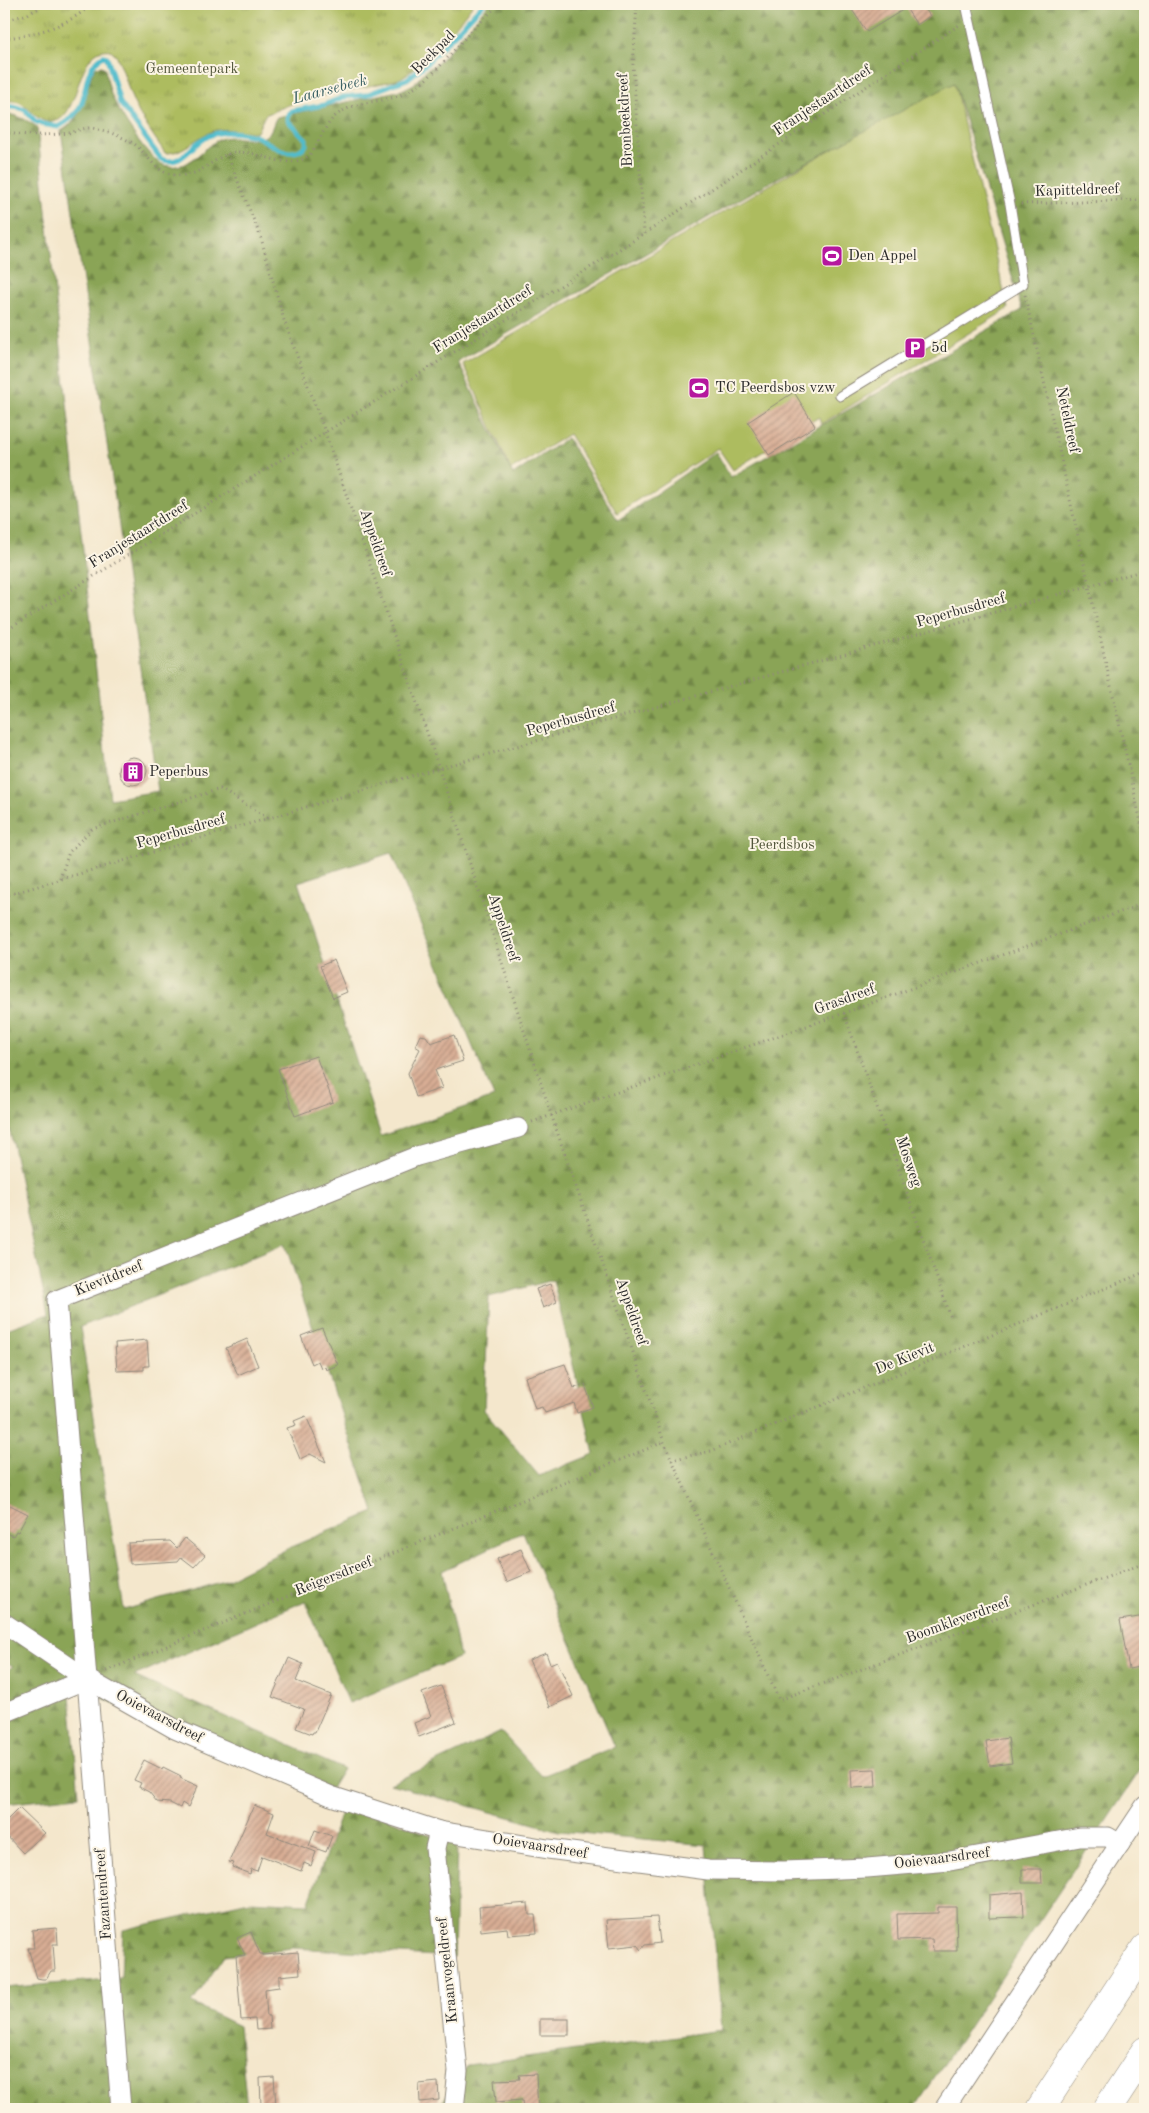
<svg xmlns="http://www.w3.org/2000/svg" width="1149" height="2113" font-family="'Old Standard TT',serif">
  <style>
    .grass { fill: #adbc5f; stroke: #6c7445 }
    .forest { fill: url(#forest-firs); stroke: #5a6840; fill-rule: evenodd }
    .park { fill: url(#park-tufts); stroke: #6c7445 }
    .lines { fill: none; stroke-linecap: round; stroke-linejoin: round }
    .stream { stroke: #51bccc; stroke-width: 5 }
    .building { fill: url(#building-hatch) }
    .service-casing { stroke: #90897c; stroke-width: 11 }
    .minor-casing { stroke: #90897c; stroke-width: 21 }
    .motorway-casing { stroke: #90897c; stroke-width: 29 }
    .path { stroke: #90897c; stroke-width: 3; stroke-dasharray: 1 4; stroke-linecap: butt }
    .service { stroke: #fff; stroke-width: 9 }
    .minor { stroke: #fff; stroke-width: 19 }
    .motorway { stroke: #fff; stroke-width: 28 }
    .labels { text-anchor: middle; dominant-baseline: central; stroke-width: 4; stroke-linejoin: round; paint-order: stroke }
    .street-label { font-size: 15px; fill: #2b2b2b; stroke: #fcf5e5 }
    .park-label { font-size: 15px; fill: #52563b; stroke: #fcf5e5 }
    .poi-label { font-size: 15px; fill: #2b2b2b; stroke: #fcf5e5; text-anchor: start }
    .water-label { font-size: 16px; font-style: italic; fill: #385e63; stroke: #fcf5e5 }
  </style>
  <defs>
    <pattern id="forest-firs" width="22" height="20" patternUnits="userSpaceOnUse" patternTransform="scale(1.25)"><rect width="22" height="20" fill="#8aa456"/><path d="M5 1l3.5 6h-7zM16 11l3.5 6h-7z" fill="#718647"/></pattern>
    <pattern id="park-tufts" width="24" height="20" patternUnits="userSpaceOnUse" patternTransform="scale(1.25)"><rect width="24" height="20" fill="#adbc5f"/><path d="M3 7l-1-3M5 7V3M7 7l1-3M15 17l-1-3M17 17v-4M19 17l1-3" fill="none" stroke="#8d994f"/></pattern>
    <pattern id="building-hatch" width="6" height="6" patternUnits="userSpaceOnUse" patternTransform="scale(1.25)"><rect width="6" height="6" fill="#d8ad94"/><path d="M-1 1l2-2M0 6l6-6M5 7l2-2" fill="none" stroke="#af8d79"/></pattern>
  </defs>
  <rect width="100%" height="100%" fill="#fcf5e5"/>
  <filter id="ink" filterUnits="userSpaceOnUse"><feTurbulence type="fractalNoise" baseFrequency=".02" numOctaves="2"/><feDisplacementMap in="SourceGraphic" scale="10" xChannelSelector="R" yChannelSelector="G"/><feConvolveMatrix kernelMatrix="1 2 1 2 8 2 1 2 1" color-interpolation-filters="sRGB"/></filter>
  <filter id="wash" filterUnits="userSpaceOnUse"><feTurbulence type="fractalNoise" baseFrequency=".0096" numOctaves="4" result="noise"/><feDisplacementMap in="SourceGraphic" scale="20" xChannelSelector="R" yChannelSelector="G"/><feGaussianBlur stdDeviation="1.12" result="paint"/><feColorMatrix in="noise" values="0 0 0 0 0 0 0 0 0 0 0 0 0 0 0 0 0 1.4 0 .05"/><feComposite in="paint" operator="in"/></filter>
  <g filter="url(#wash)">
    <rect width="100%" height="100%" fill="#f4e7cc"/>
    <path class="grass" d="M 953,78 L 1008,309 L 821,424 L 819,417 L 733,470 L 718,448 L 617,513 L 569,434 L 511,470 L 463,364 Z"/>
    <g class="forest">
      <path d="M 489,4 L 1145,4 L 1145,1763 L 914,2109 L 424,2109 L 442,2102 L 468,2065 L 721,2030 L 706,1845 L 559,1831 L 390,1784 L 501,1732 L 542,1776 L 615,1747 L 523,1532 L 442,1571 L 460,1657 L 349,1703 L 305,1601 L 134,1676 L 343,1769 L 327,1795 L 69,1684 L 79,1796 L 4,1804 L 4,1673 L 13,1666 L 4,1661 L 4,1330 L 48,1314 L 4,1103 L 4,114 C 19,115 25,119 37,127 L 110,799 L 158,791 L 61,131 C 84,118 84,94 93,71 L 96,67 L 102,66 L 105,68 C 106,76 108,83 110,91 C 116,109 144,153 160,163 C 166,167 175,167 182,165 C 197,160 206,145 220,139 C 235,133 256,146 268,134 C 273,129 273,122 277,117 L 402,90 L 414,84 L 427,69 L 438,63 ZM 954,83 L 1022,310 L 731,477 L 716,452 L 618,520 L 567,438 L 513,475 L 458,362 L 763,186 ZM 391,853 L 494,1097 L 381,1136 L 298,882 ZM 285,1244 L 374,1512 L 293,1546 L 224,1581 L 124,1610 L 80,1327 ZM 553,1280 L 594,1454 L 539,1476 L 484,1410 L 489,1297 Z"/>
      <path d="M 345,1802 L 457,1845 L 454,1957 L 292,1948 L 224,1956 L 192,2003 L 239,2026 L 247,2109 L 4,2109 L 4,1988 L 121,1978 L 123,1930 L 249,1901 L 308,1904 Z"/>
    </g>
    <path class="park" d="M 4,4 L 473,4 C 458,25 420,69 397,80 L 298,101 L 265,115 L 257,132 C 242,134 229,126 214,131 C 196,136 184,154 165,153 C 152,133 136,113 129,90 C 126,81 119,53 110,50 C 107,49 102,50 99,51 C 74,64 79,122 50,122 C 37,122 30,107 19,102 C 14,100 8,101 4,101 Z"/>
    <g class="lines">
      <path class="stream" d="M 4,107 L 16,107 L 25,110 L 35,121 L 42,124 L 58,127 C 67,122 77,114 81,105 C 88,87 84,68 103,56 L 107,57 L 120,103 L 161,159 C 182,168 190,145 206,137 C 212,134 221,132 228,132 C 237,132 247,134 255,136 C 271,142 290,163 306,145 L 306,139 L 288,121 L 288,115 L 292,111 L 324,105 L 343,97 L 365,95 L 407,79 L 426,64 L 483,4"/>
    </g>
    <g id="blocks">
      <g class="building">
        <path d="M 848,4 L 922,4 L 930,16 L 917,25 L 906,8 L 867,32 Z"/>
        <path d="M 794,392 L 815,426 L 769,455 L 748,422 Z"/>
        <circle cx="133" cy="771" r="14"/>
        <path d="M 334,960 L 347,992 L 333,998 L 320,966 Z"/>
        <path d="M 420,1035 L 426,1036 L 431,1043 L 454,1035 L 463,1061 L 435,1070 L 442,1088 L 416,1097 L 408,1073 L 420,1049 L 415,1046 Z"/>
        <path d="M 316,1056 L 333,1102 L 295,1116 L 278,1069 Z"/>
        <path d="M 550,1284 L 557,1302 L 543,1308 L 536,1289 Z"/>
        <path d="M 322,1328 L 338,1365 L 326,1370 L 325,1367 L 321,1368 L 318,1361 L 312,1364 L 301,1336 Z"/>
        <path d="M 247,1339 L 258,1366 L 238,1375 L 226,1348 Z"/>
        <path d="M 147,1340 L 149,1366 L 144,1366 L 144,1370 L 117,1371 L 115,1343 Z"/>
        <path d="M 565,1364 L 574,1388 L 585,1385 L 593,1407 L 577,1413 L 574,1403 L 545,1413 L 542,1407 L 535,1409 L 525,1377 Z"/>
        <path d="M 306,1416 L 326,1462 L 310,1454 L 300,1459 L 287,1428 L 296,1425 L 294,1421 Z"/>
        <path d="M 4,1502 L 28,1514 L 18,1532 L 16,1531 L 13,1536 L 4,1532 Z"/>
        <path d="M 185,1538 L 205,1555 L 194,1567 L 181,1557 L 178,1561 L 130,1564 L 128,1543 L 170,1541 L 177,1548 Z"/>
        <path d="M 521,1549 L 531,1572 L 507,1582 L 497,1559 Z"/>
        <path d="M 1145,1616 L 1145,1635 L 1140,1636 L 1144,1666 L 1129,1669 L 1120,1620 Z"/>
        <path d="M 546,1653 L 550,1664 L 557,1661 L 573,1696 L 550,1707 L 529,1660 Z"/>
        <path d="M 289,1658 L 303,1664 L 296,1681 L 331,1695 L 315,1732 L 313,1732 L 312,1734 L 296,1728 L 304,1709 L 272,1697 Z"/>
        <path d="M 441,1686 L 456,1722 L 419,1737 L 414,1723 L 431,1716 L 422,1693 Z"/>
        <path d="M 1008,1738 L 1012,1763 L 990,1766 L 986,1741 Z"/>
        <path d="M 144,1760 L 162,1769 L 163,1767 L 181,1776 L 180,1778 L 198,1786 L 188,1807 L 182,1803 L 180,1808 L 170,1803 L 157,1802 L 149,1792 L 139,1787 L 141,1783 L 134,1780 Z"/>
        <path d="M 875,1769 L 876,1787 L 852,1788 L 851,1770 Z"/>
        <path d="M 254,1805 L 274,1813 L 267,1833 L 316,1852 L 311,1866 L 304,1863 L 301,1871 L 262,1856 L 257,1871 L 251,1869 L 250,1874 L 232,1867 L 234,1863 L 229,1862 Z"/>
        <path d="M 19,1808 L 45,1833 L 23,1853 L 4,1833 L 4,1823 Z"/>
        <path d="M 315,1830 L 332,1836 L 326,1852 L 309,1846 Z"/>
        <path d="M 1022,1869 L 1041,1869 L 1042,1883 L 1022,1883 Z"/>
        <path d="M 1023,1892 L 1024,1917 L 989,1918 L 989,1895 Z"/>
        <path d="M 528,1903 L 529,1915 L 535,1915 L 537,1933 L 508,1935 L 507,1928 L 481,1931 L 479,1907 Z"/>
        <path d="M 938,1907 L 956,1907 L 957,1951 L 933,1951 L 932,1939 L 898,1940 L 897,1914 L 938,1913 Z"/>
        <path d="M 657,1917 L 660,1943 L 645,1945 L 641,1950 L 637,1945 L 609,1948 L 606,1920 Z"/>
        <path d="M 57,1928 L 58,1944 L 53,1944 L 55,1971 L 51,1971 L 46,1979 L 42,1979 L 37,1978 L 28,1948 L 34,1948 L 32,1930 Z"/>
        <path d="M 251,1932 L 260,1954 L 263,1954 L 263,1955 L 298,1952 L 300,1974 L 279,1976 L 279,1987 L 265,1989 L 267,2016 L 269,2016 L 270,2029 L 256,2030 L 255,2019 L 241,2020 L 236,1956 L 245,1955 L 237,1938 Z"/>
        <rect x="540" y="2019" width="29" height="16"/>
        <path d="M 536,2074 L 538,2109 L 523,2109 L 522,2100 L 496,2102 L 494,2080 L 520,2079 L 519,2075 Z"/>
        <path d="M 274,2077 L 276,2106 L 261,2106 L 260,2078 Z"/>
        <path d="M 438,2082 L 439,2100 L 420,2102 L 419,2084 Z"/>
      </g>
    </g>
  </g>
  <g filter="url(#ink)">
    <use href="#blocks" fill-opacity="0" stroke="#90897c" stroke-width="1"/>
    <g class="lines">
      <g class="service-casing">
        <path id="service" d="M 840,396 L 1023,284 L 1010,204 L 966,4"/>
      </g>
      <g class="minor-casing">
        <g id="minor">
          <path d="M 4,1623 L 87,1679 L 175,1729 L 331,1796 L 439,1831 L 548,1849 L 708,1870 L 784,1871 L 867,1868 L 950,1861 L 1080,1837 L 1108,1837 L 1120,1844"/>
          <path d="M 4,1713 L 87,1679"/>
          <path d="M 439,1831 L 435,1848 L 458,2071 L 454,2109"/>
          <path d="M 121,2109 L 57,1300 L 417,1156 L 518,1128"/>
          <path d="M 944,2109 L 1145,1806"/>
        </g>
      </g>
      <g class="motorway-casing">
        <g id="motorway">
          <path d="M 1040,2109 L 1145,1948"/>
          <path d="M 1107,2109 L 1145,2051"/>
        </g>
      </g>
      <g class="path">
        <path d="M 637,4 L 633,64 L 644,234"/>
        <path d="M 4,21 L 28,14 L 46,4"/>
        <path d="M 4,38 C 33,36 70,25 92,4"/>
        <path d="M 4,133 C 24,135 47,136 68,133 C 75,132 82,128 90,128 C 100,128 120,136 129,141 C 149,150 152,178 185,175 C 201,174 213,159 228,154 C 255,145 279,171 305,158 C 317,152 322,125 338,114 C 357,100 383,103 403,94 C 430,82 447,57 467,36 C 477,25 488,15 499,4"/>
        <path d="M 227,154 L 261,238 L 284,320 L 325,432 L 439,768 L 551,1114 L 664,1442 L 779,1700 L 1145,1563"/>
        <path d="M 1021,204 L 1145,200"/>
        <path d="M 1025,295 L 1145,841"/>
        <path d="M 4,632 L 644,234 L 959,25"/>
        <path d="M 60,879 L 69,852 L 92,829 L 220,789 L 268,818"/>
        <path d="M 4,896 L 439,768 L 1145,570"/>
        <path d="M 844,1013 L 951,1318"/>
        <path d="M 532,1122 L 844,1013 L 1145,903"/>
        <path d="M 671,1460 L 711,1451 L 1145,1272"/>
        <path d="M 106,1671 L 664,1442"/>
      </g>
      <use href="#service" class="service"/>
      <use href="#minor" class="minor"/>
      <use href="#motorway" class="motorway"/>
    </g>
  </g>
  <defs>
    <g id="stadium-square" transform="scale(1.125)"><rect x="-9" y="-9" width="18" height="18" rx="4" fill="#b5179e" stroke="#fcf5e5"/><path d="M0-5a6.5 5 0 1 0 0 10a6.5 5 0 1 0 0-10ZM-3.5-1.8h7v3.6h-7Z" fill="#fff"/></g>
    <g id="parking-square" transform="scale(1.125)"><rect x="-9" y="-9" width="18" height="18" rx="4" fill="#b5179e" stroke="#fcf5e5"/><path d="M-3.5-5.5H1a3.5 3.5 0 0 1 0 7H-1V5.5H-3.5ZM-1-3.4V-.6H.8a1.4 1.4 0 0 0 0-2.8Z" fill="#fff"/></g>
    <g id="building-square" transform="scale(1.125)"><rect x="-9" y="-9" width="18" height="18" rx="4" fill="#b5179e" stroke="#fcf5e5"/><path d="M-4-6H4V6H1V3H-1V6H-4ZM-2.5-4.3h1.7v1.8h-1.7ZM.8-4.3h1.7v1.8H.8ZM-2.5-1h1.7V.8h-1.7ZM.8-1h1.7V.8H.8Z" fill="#fff"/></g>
  </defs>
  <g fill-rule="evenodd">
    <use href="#stadium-square" x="832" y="256"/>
    <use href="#parking-square" x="915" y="348"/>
    <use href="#stadium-square" x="699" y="388"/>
    <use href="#building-square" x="133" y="772"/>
  </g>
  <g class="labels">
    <g class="street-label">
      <text transform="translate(434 53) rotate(-45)">Beekpad</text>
      <text transform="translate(823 101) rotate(-34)">Franjestaartdreef</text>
      <text transform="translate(626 120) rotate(-93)">Bronbeekdreef</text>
      <text transform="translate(1077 191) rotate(-2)">Kapitteldreef</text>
      <text transform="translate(483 320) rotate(-32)">Franjestaartdreef</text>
      <text transform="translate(1067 420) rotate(78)">Neteldreef</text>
      <text transform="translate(139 535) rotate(-32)">Franjestaartdreef</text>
      <text transform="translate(375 543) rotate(71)">Appeldreef</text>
      <text transform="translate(961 611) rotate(-16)">Peperbusdreef</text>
      <text transform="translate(571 720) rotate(-16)">Peperbusdreef</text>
      <text transform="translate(181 832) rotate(-16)">Peperbusdreef</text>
      <text transform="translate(503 928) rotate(72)">Appeldreef</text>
      <text transform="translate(845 1000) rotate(-20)">Grasdreef</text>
      <text transform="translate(908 1162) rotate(71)">Mosweg</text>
      <text transform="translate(109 1279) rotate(-22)">Kievitdreef</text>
      <text transform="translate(631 1312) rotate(71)">Appeldreef</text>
      <text transform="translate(905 1359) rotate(-22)">De Kievit</text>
      <text transform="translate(334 1577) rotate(-22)">Reigersdreef</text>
      <text transform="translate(958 1621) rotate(-20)">Boomkleverdreef</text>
      <text transform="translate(159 1717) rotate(28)">Ooievaarsdreef</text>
      <text transform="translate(540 1847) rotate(9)">Ooievaarsdreef</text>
      <text transform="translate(942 1859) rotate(-7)">Ooievaarsdreef</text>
      <text transform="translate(104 1894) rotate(-94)">Fazantendreef</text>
      <text transform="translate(448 1970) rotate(-96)">Kraanvogeldreef</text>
    </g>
    <g class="park-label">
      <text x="192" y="69">Gemeentepark</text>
      <text x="782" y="845">Peerdsbos</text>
    </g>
    <g class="poi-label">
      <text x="848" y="256">Den Appel</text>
      <text x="931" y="348">5d</text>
      <text x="715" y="388">TC Peerdsbos vzw</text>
      <text x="149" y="772">Peperbus</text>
    </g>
    <g class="water-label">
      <text transform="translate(330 90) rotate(-15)">Laarsebeek</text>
    </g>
  </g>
  <rect width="1149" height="2113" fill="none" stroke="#fcf5e5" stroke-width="20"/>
</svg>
